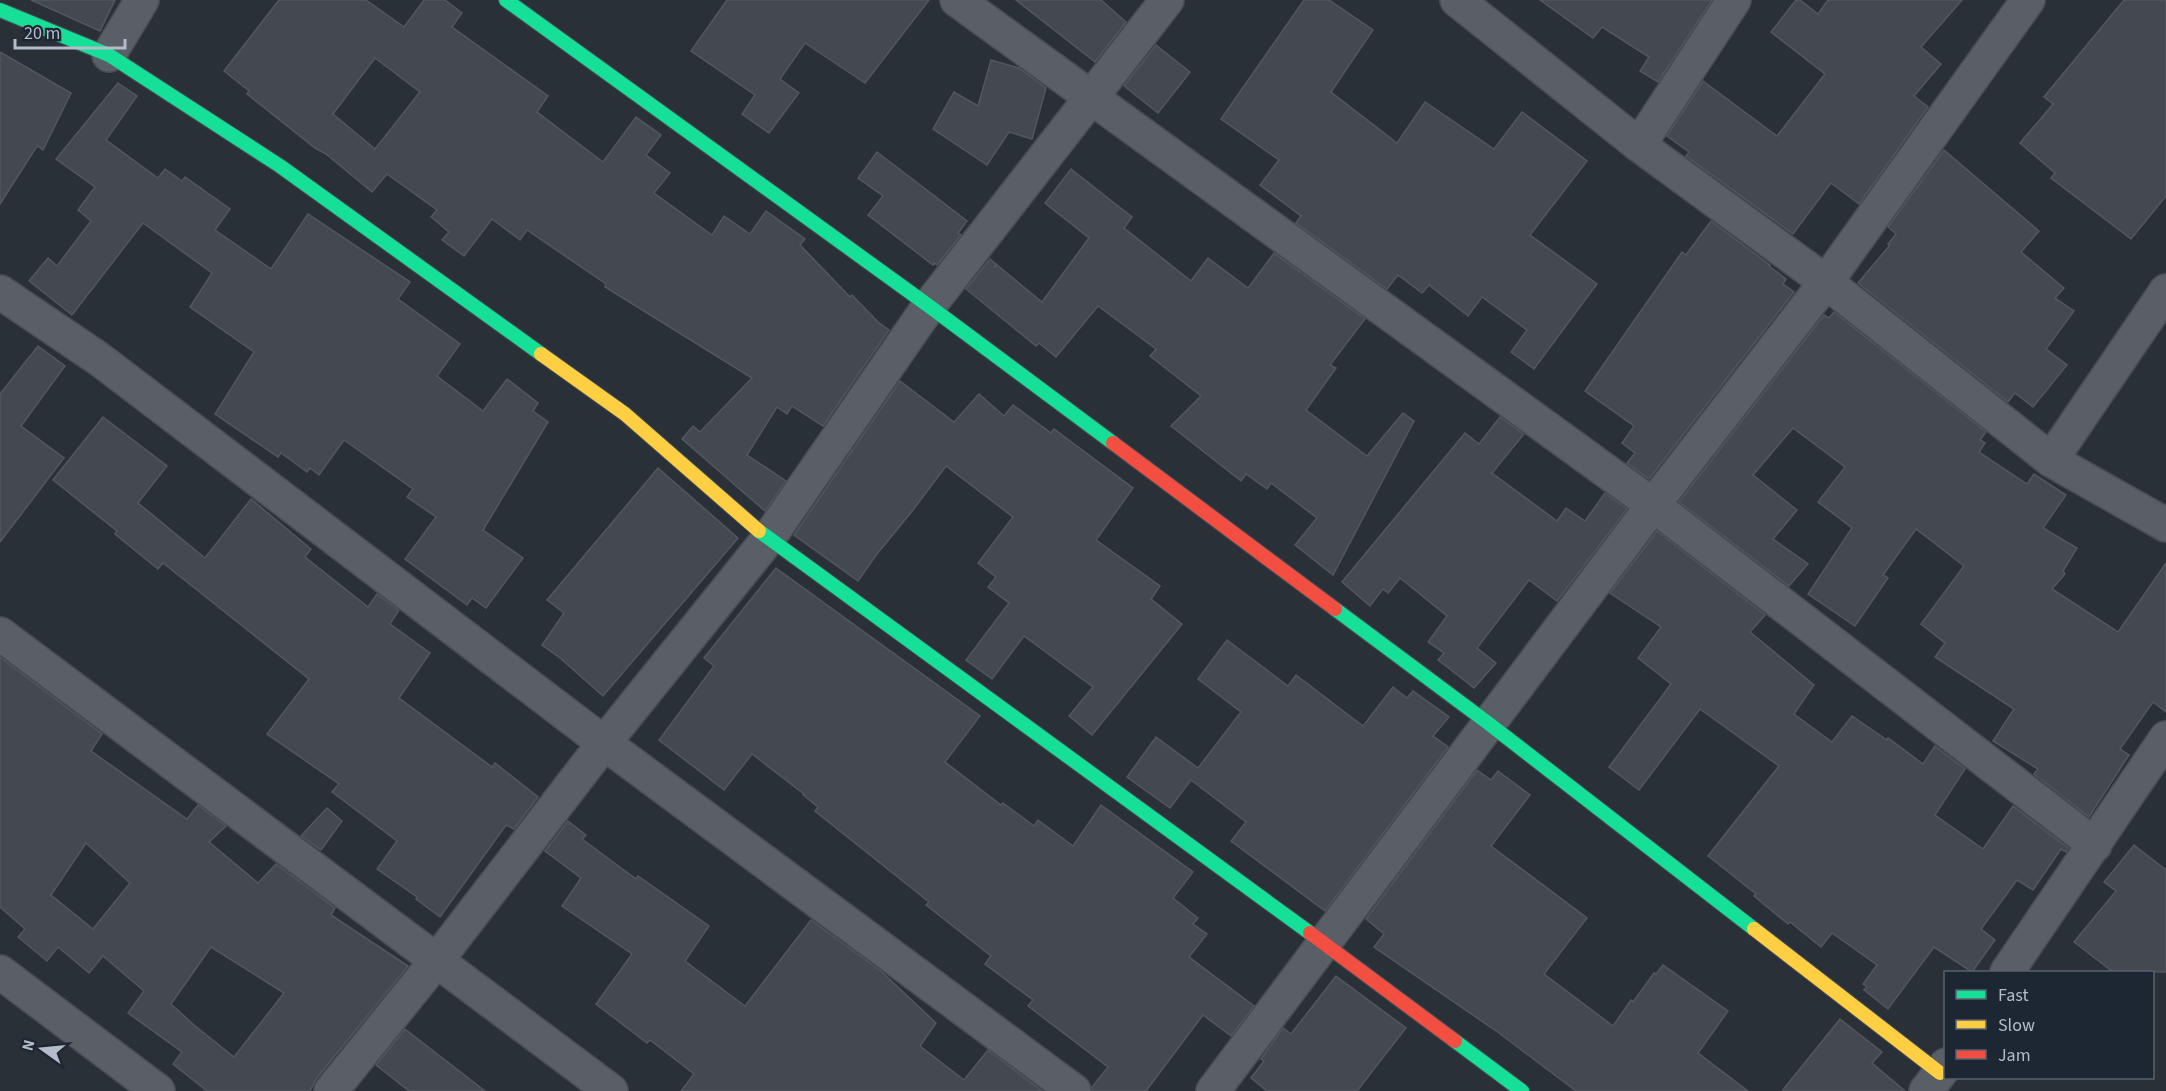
<svg xmlns="http://www.w3.org/2000/svg" width="2166" height="1091" font-family="'Source Sans 3',sans-serif">
  <style>
    .building { fill: #444950; stroke: #52575f; stroke-width: 1.5; fill-rule: evenodd }
    .lines { fill: none; stroke-linecap: round; stroke-linejoin: round }
    .street-casing { stroke: #484c53; stroke-width: 36 }
    .fast-casing { stroke: #484c53; stroke-width: 16 }
    .slow-casing { stroke: #484c53; stroke-width: 16 }
    .jam-casing { stroke: #484c53; stroke-width: 16 }
    .street { stroke: #5a5e66; stroke-width: 33 }
    .fast { stroke: #16e098; stroke-width: 14 }
    .slow { stroke: #ffcf43; stroke-width: 14 }
    .jam { stroke: #f24e42; stroke-width: 14 }
  </style>
  <rect width="100%" height="100%" fill="#2a3038"/>
  <g class="building">
    <path d="M 31,0 L 115,0 L 100,31 Z"/>
    <path d="M 279,0 L 366,0 L 404,27 L 424,0 L 445,0 L 462,13 L 452,27 L 548,96 L 537,112 L 603,162 L 636,117 L 661,135 L 646,155 L 670,173 L 654,193 L 712,235 L 724,216 L 750,234 L 766,211 L 805,239 L 800,245 L 850,297 L 852,295 L 878,322 L 889,330 L 823,426 L 792,406 L 787,414 L 777,407 L 747,455 L 786,481 L 765,511 L 682,439 L 693,426 L 700,432 L 752,378 L 605,287 L 606,284 L 527,230 L 520,240 L 492,219 L 464,256 L 442,240 L 449,232 L 431,217 L 437,210 L 387,174 L 372,192 L 326,154 L 315,148 L 247,94 L 249,91 L 224,71 ZM 375,58 L 420,92 L 375,149 L 333,114 Z"/>
    <path d="M 727,0 L 929,0 L 865,83 L 805,43 L 780,79 L 799,93 L 769,133 L 742,114 L 755,95 L 691,51 Z"/>
    <path d="M 1016,0 L 1101,0 L 1126,22 L 1095,62 Z"/>
    <path d="M 1304,0 L 1329,0 L 1373,30 L 1331,92 L 1397,143 L 1425,102 L 1494,149 L 1522,112 L 1587,161 L 1530,235 L 1597,284 L 1534,369 L 1511,352 L 1527,330 L 1482,297 L 1468,316 L 1429,285 L 1422,293 L 1398,275 L 1387,289 L 1296,223 L 1301,216 L 1260,185 L 1279,160 L 1221,119 Z"/>
    <path d="M 1540,0 L 1712,0 L 1658,82 L 1640,71 L 1649,57 L 1602,27 L 1593,38 Z"/>
    <path d="M 1796,0 L 1800,0 L 1818,14 L 1828,0 L 1962,0 L 1921,47 L 1941,64 L 1914,96 L 1928,107 L 1859,204 L 1831,183 L 1793,234 L 1686,156 L 1689,152 L 1667,136 L 1703,81 L 1777,136 L 1825,74 L 1771,32 Z"/>
    <path d="M 2124,0 L 2166,0 L 2166,196 L 2131,239 L 2051,178 L 2055,173 L 2020,143 L 2053,104 L 2044,97 Z"/>
    <path d="M 1156,45 L 1190,72 L 1158,113 L 1124,86 Z"/>
    <path d="M 0,52 L 71,93 L 43,150 L 37,146 L 0,204 Z"/>
    <path d="M 991,60 L 1019,68 L 1046,88 L 1032,139 L 1009,132 L 987,165 L 933,129 L 954,92 L 978,106 Z"/>
    <path d="M 118,83 L 137,96 L 106,140 L 158,178 L 165,169 L 182,181 L 185,177 L 230,209 L 215,230 L 271,269 L 308,214 L 410,282 L 398,299 L 460,344 L 437,376 L 483,411 L 507,379 L 538,403 L 533,411 L 548,422 L 483,530 L 523,558 L 486,608 L 472,598 L 467,605 L 405,559 L 436,517 L 407,497 L 413,489 L 344,440 L 319,475 L 310,468 L 307,472 L 281,453 L 278,457 L 215,414 L 254,352 L 190,307 L 212,273 L 143,223 L 72,315 L 29,281 L 48,258 L 57,266 L 91,221 L 78,210 L 95,187 L 56,159 Z"/>
    <path d="M 1944,150 L 2039,231 L 2021,252 L 2064,288 L 2055,298 L 2074,311 L 2046,349 L 2067,365 L 2033,407 L 2015,393 L 2008,402 L 1858,283 L 1890,245 L 1888,244 L 1896,234 L 1888,227 Z"/>
    <path d="M 877,152 L 967,221 L 958,233 L 961,235 L 937,265 L 934,263 L 933,265 L 868,215 L 883,196 L 858,178 Z"/>
    <path d="M 1071,169 L 1132,217 L 1124,228 L 1191,281 L 1208,258 L 1248,288 L 1274,253 L 1365,319 L 1330,365 L 1336,368 L 1306,410 L 1367,456 L 1403,413 L 1414,421 L 1333,575 L 1295,545 L 1317,518 L 1271,483 L 1267,489 L 1246,474 L 1241,481 L 1171,426 L 1201,396 L 1150,356 L 1156,349 L 1098,306 L 1056,357 L 1039,343 L 1036,346 L 966,289 L 990,259 L 996,264 L 994,268 L 997,265 L 1042,302 L 1089,238 L 1045,203 Z"/>
    <path d="M 1711,221 L 1770,265 L 1769,266 L 1786,279 L 1783,284 L 1794,292 L 1649,479 L 1627,463 L 1635,453 L 1622,443 L 1634,426 L 1585,391 L 1682,252 L 1686,255 Z"/>
    <path d="M 1834,312 L 1986,432 L 1980,440 L 1985,443 L 1979,452 L 2027,484 L 2034,474 L 2066,495 L 2043,528 L 2077,548 L 2063,571 L 2065,574 L 2052,589 L 2118,632 L 2166,563 L 2166,712 L 2153,702 L 2120,749 L 2129,755 L 2089,817 L 2034,774 L 2038,769 L 1993,741 L 2014,709 L 1935,657 L 1945,643 L 1921,624 L 1964,566 L 1916,529 L 1883,575 L 1888,578 L 1855,626 L 1808,594 L 1852,528 L 1818,502 L 1845,467 L 1793,428 L 1753,475 L 1797,510 L 1773,539 L 1808,564 L 1789,586 L 1679,502 L 1824,315 L 1829,318 Z"/>
    <path d="M 38,346 L 65,366 L 21,426 L 64,458 L 0,542 L 0,394 Z"/>
    <path d="M 900,381 L 954,422 L 979,394 L 1004,416 L 1013,405 L 1051,433 L 1054,429 L 1133,488 L 1096,540 L 1160,586 L 1151,599 L 1182,624 L 1092,735 L 1069,716 L 1093,687 L 1024,636 L 992,679 L 966,660 L 1009,603 L 988,587 L 996,577 L 978,563 L 1013,517 L 946,466 L 913,510 L 877,554 L 858,581 L 794,535 Z"/>
    <path d="M 103,417 L 167,466 L 138,503 L 205,558 L 251,499 L 311,549 L 305,557 L 368,607 L 377,594 L 399,610 L 390,624 L 430,653 L 399,698 L 492,767 L 495,763 L 538,797 L 514,829 L 506,825 L 440,917 L 416,899 L 417,897 L 377,869 L 397,841 L 332,792 L 339,784 L 267,734 L 309,679 L 163,563 L 158,569 L 115,534 L 117,531 L 53,480 Z"/>
    <path d="M 1500,417 L 1524,434 L 1492,473 L 1557,521 L 1566,508 L 1585,521 L 1605,493 L 1627,509 L 1557,601 L 1529,580 L 1477,648 L 1496,663 L 1474,688 L 1438,660 L 1444,653 L 1428,642 L 1447,616 L 1400,578 L 1388,593 L 1383,589 L 1370,606 L 1342,582 L 1465,433 L 1479,444 Z"/>
    <path d="M 658,468 L 738,538 L 603,696 L 560,658 L 542,645 L 564,613 L 547,600 Z"/>
    <path d="M 1657,531 L 1765,615 L 1750,632 L 1814,685 L 1794,714 L 1832,742 L 1852,716 L 1887,740 L 1888,738 L 1923,764 L 1935,746 L 1965,769 L 1935,815 L 1983,849 L 2013,806 L 2068,848 L 2066,852 L 2061,849 L 2033,890 L 2017,880 L 1981,929 L 1995,940 L 1972,972 L 1934,947 L 1888,1009 L 1864,990 L 1867,987 L 1863,984 L 1877,965 L 1832,933 L 1821,947 L 1790,922 L 1788,924 L 1754,896 L 1756,894 L 1708,856 L 1779,766 L 1700,709 L 1639,790 L 1609,767 L 1671,684 L 1638,658 L 1661,627 L 1610,593 Z"/>
    <path d="M 776,568 L 980,716 L 945,762 L 1001,805 L 1003,803 L 1034,826 L 1038,820 L 1073,846 L 1101,805 L 1193,872 L 1173,898 L 1198,918 L 1193,924 L 1207,934 L 1189,957 L 1254,1006 L 1231,1036 L 1203,1015 L 1146,1091 L 1092,1091 L 1092,1087 L 1108,1067 L 1028,1006 L 1033,1000 L 985,964 L 991,956 L 926,905 L 929,902 L 815,811 L 818,807 L 803,795 L 804,794 L 752,754 L 724,790 L 659,740 L 714,666 L 704,658 Z"/>
    <path d="M 1227,640 L 1288,686 L 1296,675 L 1363,726 L 1393,687 L 1407,698 L 1413,691 L 1449,717 L 1433,736 L 1448,747 L 1325,911 L 1231,841 L 1246,822 L 1191,780 L 1170,808 L 1127,777 L 1156,737 L 1198,768 L 1241,712 L 1198,679 Z"/>
    <path d="M 0,657 L 102,734 L 91,751 L 187,819 L 198,805 L 226,826 L 209,842 L 258,883 L 276,864 L 335,908 L 331,915 L 408,966 L 316,1079 L 310,1091 L 207,1091 L 173,1064 L 182,1052 L 128,1013 L 144,991 L 103,956 L 89,973 L 58,947 L 47,961 L 18,937 L 25,929 L 0,907 ZM 86,843 L 130,883 L 93,929 L 51,895 ZM 211,947 L 284,993 L 234,1057 L 194,1025 L 171,1004 Z"/>
    <path d="M 1477,770 L 1491,780 L 1498,771 L 1530,795 L 1491,846 L 1587,918 L 1544,974 L 1613,1026 L 1631,1000 L 1633,1002 L 1654,973 L 1656,974 L 1663,965 L 1728,1011 L 1698,1053 L 1748,1091 L 1576,1091 L 1499,1033 L 1374,947 L 1384,934 L 1366,919 Z"/>
    <path d="M 327,808 L 342,821 L 321,850 L 301,836 Z"/>
    <path d="M 568,821 L 586,835 L 582,839 L 636,879 L 638,876 L 709,926 L 685,961 L 745,1006 L 811,920 L 882,972 L 936,1023 L 920,1046 L 964,1080 L 988,1050 L 1042,1091 L 681,1091 L 694,1074 L 650,1040 L 647,1043 L 596,1004 L 632,954 L 562,906 L 581,878 L 545,851 Z"/>
    <path d="M 2134,845 L 2166,870 L 2166,972 L 2113,972 L 2074,942 L 2116,891 L 2104,882 Z"/>
    <path d="M 1336,976 L 1406,1028 L 1357,1091 L 1267,1091 L 1251,1078 L 1264,1061 L 1261,1059 L 1283,1028 L 1291,1034 Z"/>
    <path d="M 1840,1019 L 1882,1052 L 1872,1063 L 1905,1091 L 1782,1091 Z"/>
    <path d="M 405,1029 L 485,1091 L 409,1091 L 376,1065 Z"/>
  </g>
  <g class="lines">
    <g class="street-casing">
      <g id="street">
        <path d="M 957,0 L 1653,505 L 2095,845"/>
        <path d="M 1457,0 L 1639,145 L 1826,282 L 2051,460 L 2166,525"/>
        <path d="M 109,55 L 142,0"/>
        <path d="M 1639,145 L 1734,0"/>
        <path d="M 0,292 L 99,359 L 604,743 L 1074,1091"/>
        <path d="M 2051,460 L 2166,291"/>
        <path d="M 0,634 L 611,1091"/>
        <path d="M 0,972 L 158,1091"/>
        <path d="M 2007,972 L 2166,738"/>
        <path d="M 331,1091 L 437,960 L 604,743 L 768,539 L 929,306 L 1167,0"/>
        <path d="M 1213,1091 L 1653,505 L 1826,282 L 2028,0"/>
        <path d="M 1926,1091 L 1946,1065"/>
      </g>
    </g>
    <g class="fast-casing">
      <g id="fast">
        <path d="M 506,0 L 929,306 L 1113,443"/>
        <path d="M 0,10 L 109,55 L 280,166 L 541,354"/>
        <path d="M 759,531 L 1310,933"/>
        <path d="M 1335,609 L 1488,723 L 1754,929"/>
        <path d="M 1455,1041 L 1522,1091"/>
      </g>
    </g>
    <g class="slow-casing">
      <g id="slow">
        <path d="M 541,354 L 625,414 L 759,531"/>
        <path d="M 1754,929 L 1940,1073"/>
      </g>
    </g>
    <g class="jam-casing">
      <g id="jam">
        <path d="M 1113,443 L 1335,609"/>
        <path d="M 1310,933 L 1455,1041"/>
      </g>
    </g>
    <use href="#street" class="street"/>
    <use href="#fast" class="fast"/>
    <use href="#slow" class="slow"/>
    <use href="#jam" class="jam"/>
  </g>
  <rect x="1944" y="971" width="210" height="108" fill="#1d2633" stroke="#59626f" stroke-width="1.5"/>
  <rect x="1956" y="990" width="30" height="9" fill="#16e098" stroke="#59626f" stroke-width="1.5"/>
  <text x="1998" y="1001" font-size="18" fill="#b4bcc9">Fast</text>
  <rect x="1956" y="1020" width="30" height="9" fill="#ffcf43" stroke="#59626f" stroke-width="1.5"/>
  <text x="1998" y="1031" font-size="18" fill="#b4bcc9">Slow</text>
  <rect x="1956" y="1050" width="30" height="9" fill="#f24e42" stroke="#59626f" stroke-width="1.5"/>
  <text x="1998" y="1061" font-size="18" fill="#b4bcc9">Jam</text>
  <g transform="translate(42 1049) rotate(285)" stroke="#1d2633" stroke-width="4.5" paint-order="stroke">
  <path d="M0-4.5L10 22L0 15L-10 22Z" fill="#b4bcc9"/>
  <text y="-9" font-size="16" font-weight="bold" text-anchor="middle" fill="#b4bcc9">N</text>
  </g>
  <path d="M15 39v9h110v-9" fill="none" stroke="#b4bcc9" stroke-width="3"/>
  <text x="24" y="39" font-size="18" fill="#b4bcc9" stroke="#1d2633" stroke-width="4.5" paint-order="stroke">20 m</text>
</svg>
